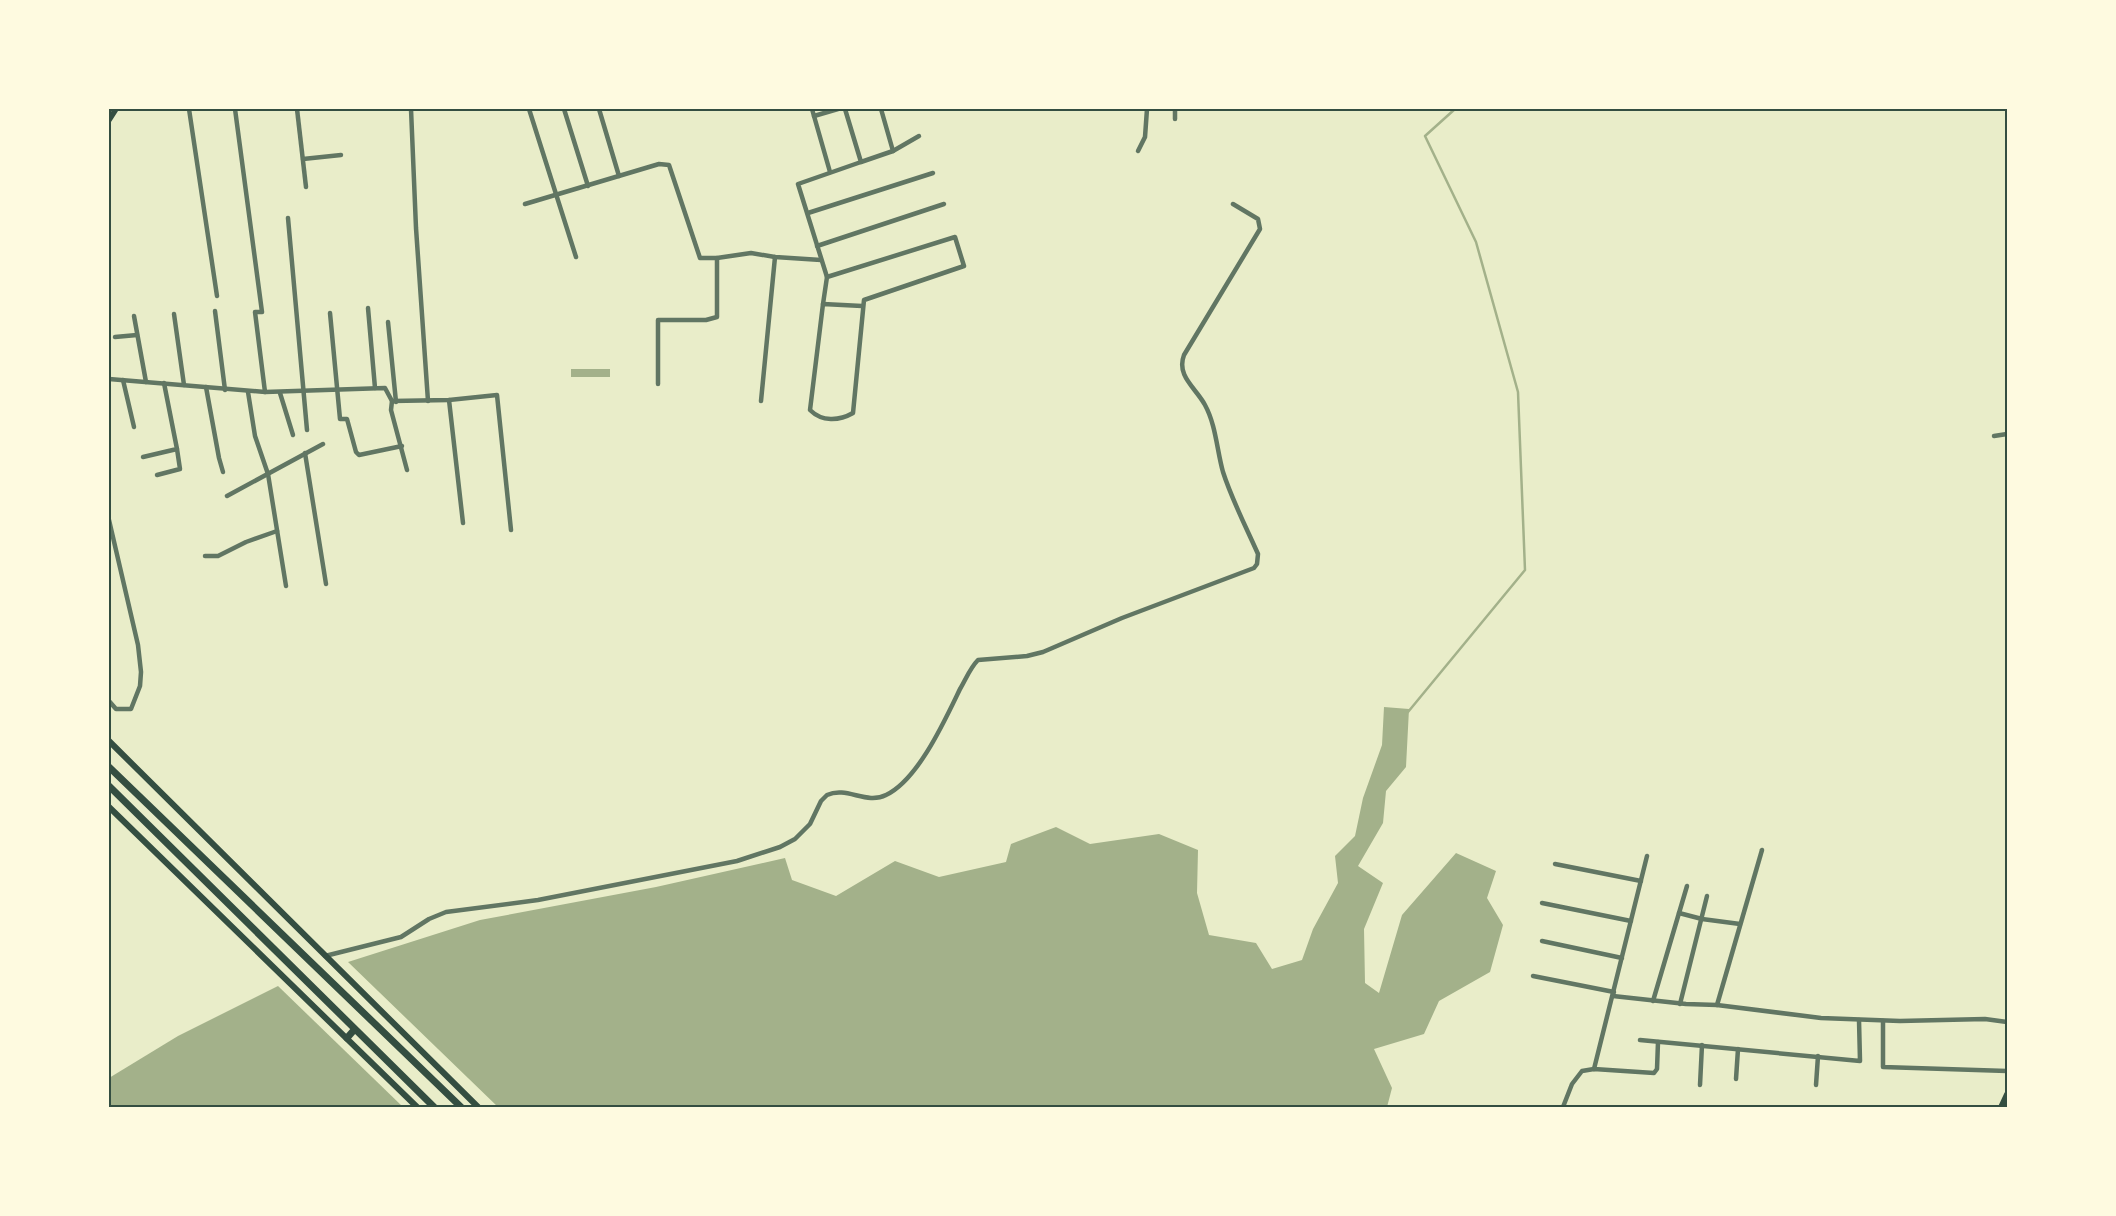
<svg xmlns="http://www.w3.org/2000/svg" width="2116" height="1216" font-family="'Fira Sans',sans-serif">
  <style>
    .water { fill: #a3b18a }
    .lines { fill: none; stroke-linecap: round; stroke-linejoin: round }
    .stream { stroke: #a3b18a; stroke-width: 2.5 }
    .minor { stroke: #617663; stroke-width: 4.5 }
    .secondary { stroke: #344e41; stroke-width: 5.5 }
    .primary { stroke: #344e41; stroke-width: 6 }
    .trunk { stroke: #344e41; stroke-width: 7 }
    .neatline { fill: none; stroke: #344e41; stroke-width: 2 }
  </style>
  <rect width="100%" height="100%" fill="#e9edc9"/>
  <g class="water">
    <rect x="571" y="369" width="39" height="8"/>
    <path d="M 1384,707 L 1409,709 L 1406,767 L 1386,791 L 1383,823 L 1358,866 L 1383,883 L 1364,929 L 1365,983 L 1379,993 L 1402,915 L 1456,853 L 1496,871 L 1487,898 L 1503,925 L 1490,972 L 1439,1001 L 1424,1034 L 1374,1049 L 1392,1088 L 1387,1107 L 498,1107 L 348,962 L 480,920 L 656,887 L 785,858 L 792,880 L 836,896 L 895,861 L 939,877 L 1006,862 L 1011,844 L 1056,827 L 1090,844 L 1159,834 L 1198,850 L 1197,893 L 1209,935 L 1256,943 L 1272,969 L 1302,960 L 1313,929 L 1338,883 L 1335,856 L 1355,836 L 1363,798 L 1382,745 Z"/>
    <path d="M 278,986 L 403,1107 L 109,1107 L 109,1078 L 178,1036 Z"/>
  </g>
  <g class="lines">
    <path class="stream" d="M 1408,712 L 1525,570 L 1518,392 L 1476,242 L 1425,136 L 1455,109"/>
    <g class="minor">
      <path d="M 189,109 L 217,296"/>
      <path d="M 235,109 L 262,312 L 255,312 L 265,392"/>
      <path d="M 297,109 L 306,187"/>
      <path d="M 411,109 L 416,228 L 428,401"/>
      <path d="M 529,109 L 576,257"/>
      <path d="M 564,109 L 588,186"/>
      <path d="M 599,109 L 619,176"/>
      <path d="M 812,109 L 830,172"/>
      <path d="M 881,109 L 893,151"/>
      <path d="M 1175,109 L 1175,119"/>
      <path d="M 814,116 L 838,109"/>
      <path d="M 1138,151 L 1145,137 L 1147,109"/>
      <path d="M 303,159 L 341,155"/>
      <path d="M 861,162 L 893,151 L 919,136"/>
      <path d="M 525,204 L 659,164 L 669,165 L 700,258 L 717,258 L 717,317 L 706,320 L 658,320 L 658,384"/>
      <path d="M 808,213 L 933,173"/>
      <path d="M 288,218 L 307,430"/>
      <path d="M 817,246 L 944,204"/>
      <path d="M 717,258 L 751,253 L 775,257 L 821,260"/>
      <path d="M 827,277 L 955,237 L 964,266 L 864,300 L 853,413 C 839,421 822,422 810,410 L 823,304 L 862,306"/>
      <path d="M 823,304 L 827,277 L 798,184 L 861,162 L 845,109"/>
      <path d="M 368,308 L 375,388"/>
      <path d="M 215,311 L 225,390"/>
      <path d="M 330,313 L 340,419 L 347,419 L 356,452 L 359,455 L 402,446"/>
      <path d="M 174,314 L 184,385"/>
      <path d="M 134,316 L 146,382"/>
      <path d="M 388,322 L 396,402"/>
      <path d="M 115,337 L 137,335"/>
      <path d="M 109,379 L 265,392 L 385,388 L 392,401 L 391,410 L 407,470"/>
      <path d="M 123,380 L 134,427"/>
      <path d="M 206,387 L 219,458 L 223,472"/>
      <path d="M 248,392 L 255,436 L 268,474 L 286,586"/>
      <path d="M 280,393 L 293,435"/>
      <path d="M 449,400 L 463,523"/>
      <path d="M 392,401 L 449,400 L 497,395 L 511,530"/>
      <path d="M 761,401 L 775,257"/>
      <path d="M 1994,436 L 2007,434"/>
      <path d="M 305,453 L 326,584"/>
      <path d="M 143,457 L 177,449 L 164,383"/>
      <path d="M 157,475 L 180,469 L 177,449"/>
      <path d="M 227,496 L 323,444"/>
      <path d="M 109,520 L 138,645 L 141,672 L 140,686 L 131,709 L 116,709 L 109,701"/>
      <path d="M 205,556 L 218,556 L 246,542 L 277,531"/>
      <path d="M 1555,864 L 1641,881"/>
      <path d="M 1542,903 L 1631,921"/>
      <path d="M 1679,913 L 1702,919 L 1740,924"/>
      <path d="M 1542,941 L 1622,958"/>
      <path d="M 325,956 L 401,937 L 429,919 L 446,912 L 538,900 L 737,861 L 780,847 L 795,839 L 810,824 L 821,801 L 827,795 C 847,786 866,805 886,795 C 918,780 945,720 960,689 C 966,679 970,668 978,660 L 1027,656 L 1043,652 L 1122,618 L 1254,568 L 1257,564 L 1258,554 C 1246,527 1232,500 1223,472 C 1217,451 1216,425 1205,405 C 1196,388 1176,376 1184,355 L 1260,229 L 1258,219 L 1233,204"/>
      <path d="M 1533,976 L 1614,992"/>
      <path d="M 1613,996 L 1686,1004 L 1717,1005 L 1821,1018 L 1900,1021 L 1985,1019 L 2007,1022"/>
      <path d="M 1653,1001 L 1687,886"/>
      <path d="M 1680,1004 L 1707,896"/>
      <path d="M 1717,1005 L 1762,850"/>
      <path d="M 1883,1021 L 1883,1067 L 2007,1071"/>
      <path d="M 1640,1040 L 1860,1061 L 1859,1020"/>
      <path d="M 1594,1069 L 1647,856"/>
      <path d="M 1736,1079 L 1738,1049"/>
      <path d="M 1700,1085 L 1702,1045"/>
      <path d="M 1816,1085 L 1818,1056"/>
      <path d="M 1563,1107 L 1572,1084 L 1582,1071 L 1594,1069 L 1654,1073 L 1657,1069 L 1658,1042"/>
    </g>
    <g class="secondary">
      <path d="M 109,120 L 116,109"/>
      <path d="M 2001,1107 L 2007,1094"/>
    </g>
    <g class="primary">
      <path d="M 109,741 L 478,1107"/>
      <path d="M 109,807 L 417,1107"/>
    </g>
    <g class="trunk">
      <path d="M 109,767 L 461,1107"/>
      <path d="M 109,786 L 434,1107"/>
      <path d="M 347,1038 L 354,1030"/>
    </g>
  </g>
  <rect width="2116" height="1216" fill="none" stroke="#fefae0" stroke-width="220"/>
  <rect x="110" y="110" width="1896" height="996" class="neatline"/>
</svg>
